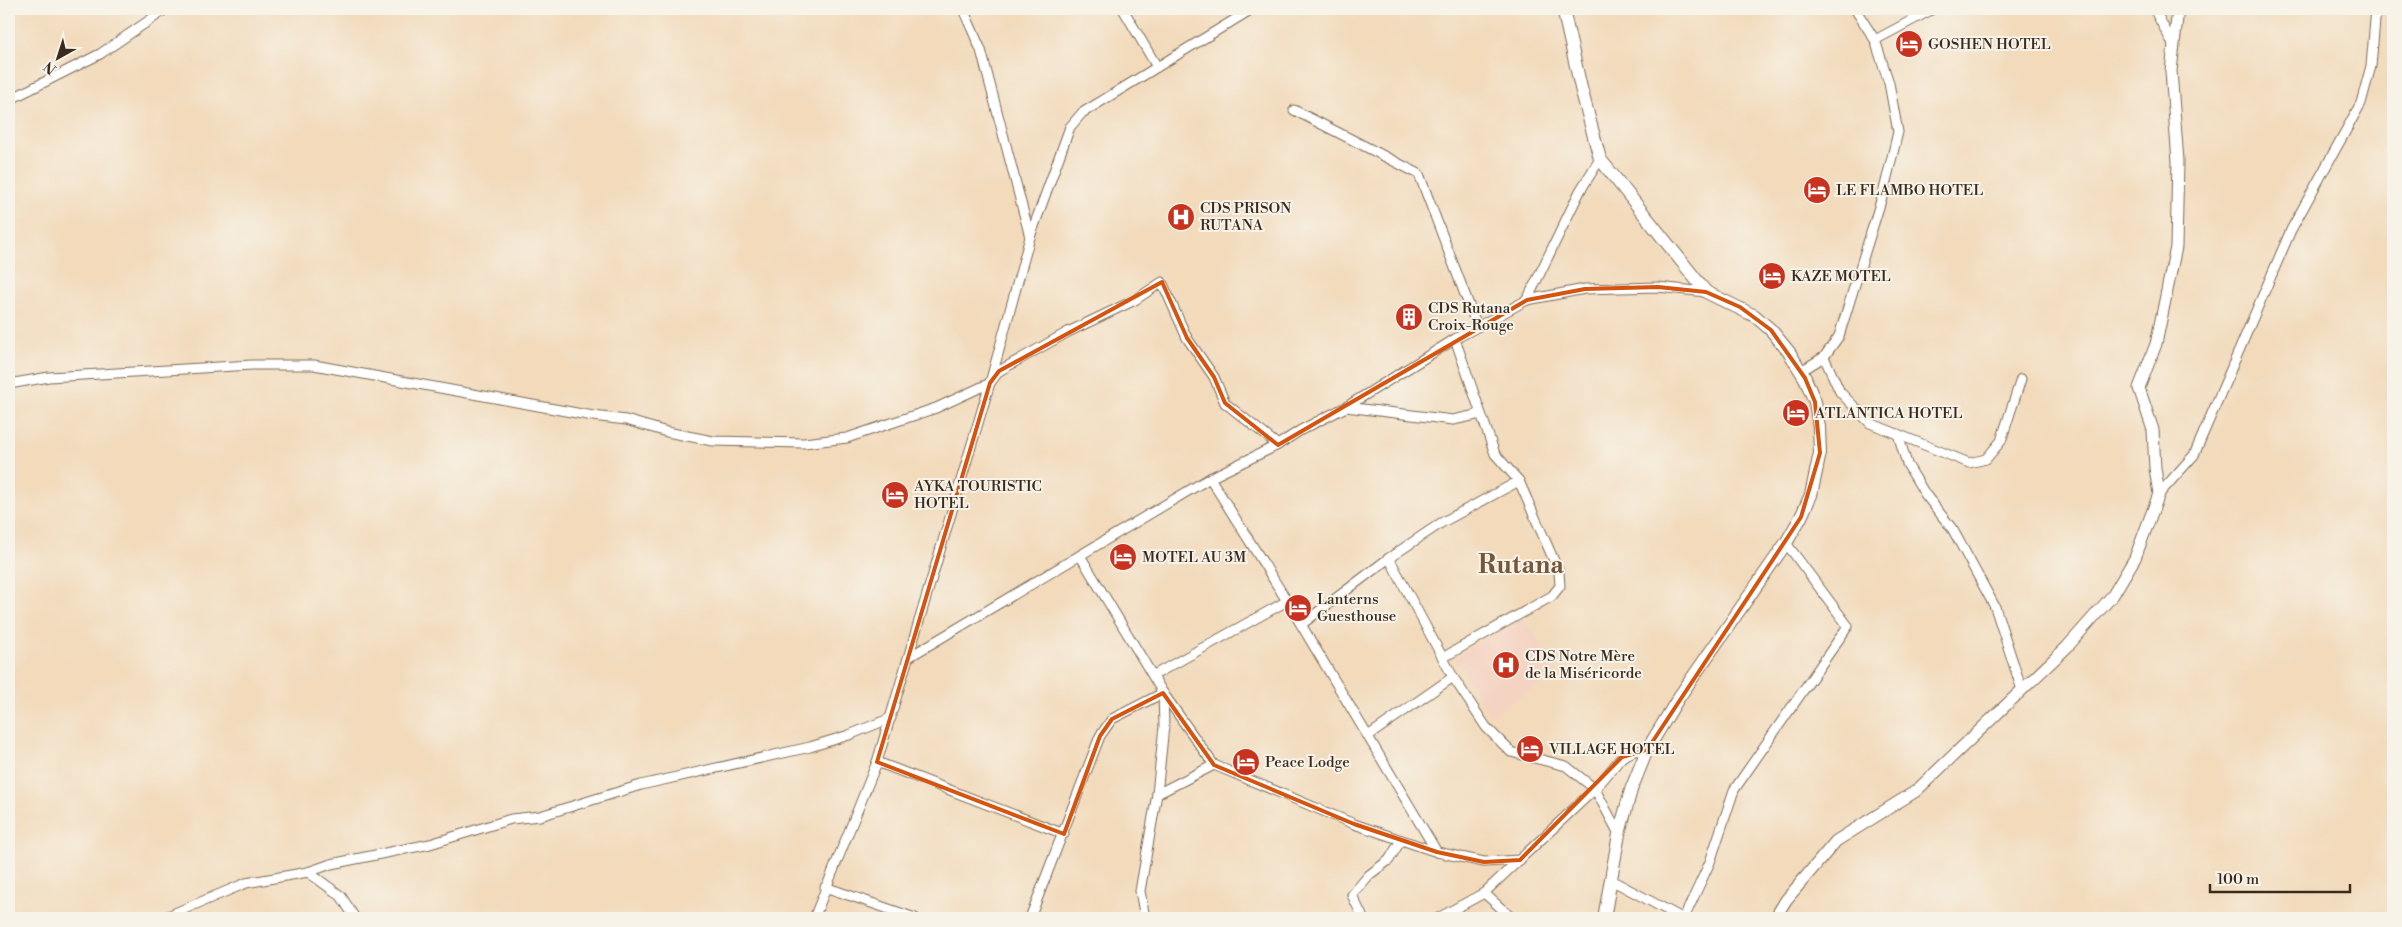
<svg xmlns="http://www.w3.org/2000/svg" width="2402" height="927" font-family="'Libre Bodoni',serif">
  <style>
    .built { fill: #f5d3c2 }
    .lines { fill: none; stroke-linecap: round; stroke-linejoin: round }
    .minor-casing { stroke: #7b6855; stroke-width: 11 }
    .tertiary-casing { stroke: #7b6855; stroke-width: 13 }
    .secondary-casing { stroke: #7b6855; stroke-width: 14 }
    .minor { stroke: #fff; stroke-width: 9 }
    .tertiary { stroke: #fff; stroke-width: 11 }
    .secondary { stroke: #fff; stroke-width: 12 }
    .marked { fill: none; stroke: #d7540e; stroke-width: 4; stroke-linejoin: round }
    .labels { text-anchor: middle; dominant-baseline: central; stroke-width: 4; stroke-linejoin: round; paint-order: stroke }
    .poi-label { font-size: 15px; fill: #3b2a1e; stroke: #f7f3e8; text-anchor: start }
    .town-label { font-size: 25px; font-weight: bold; fill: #74573a; stroke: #f7f3e8 }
  </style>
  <rect width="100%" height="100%" fill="#f7f3e8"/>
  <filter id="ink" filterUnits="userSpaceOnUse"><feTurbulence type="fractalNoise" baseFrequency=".02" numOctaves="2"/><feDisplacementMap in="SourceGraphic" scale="10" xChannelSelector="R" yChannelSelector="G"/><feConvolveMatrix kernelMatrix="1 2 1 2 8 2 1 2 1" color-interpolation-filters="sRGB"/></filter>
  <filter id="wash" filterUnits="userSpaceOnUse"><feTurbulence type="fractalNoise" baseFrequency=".0096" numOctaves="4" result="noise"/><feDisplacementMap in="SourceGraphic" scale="20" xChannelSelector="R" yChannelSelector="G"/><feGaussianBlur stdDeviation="1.12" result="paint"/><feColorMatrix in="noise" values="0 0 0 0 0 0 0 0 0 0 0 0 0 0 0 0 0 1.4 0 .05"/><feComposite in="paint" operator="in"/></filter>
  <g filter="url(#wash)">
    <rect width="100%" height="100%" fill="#f2dabb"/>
    <path class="built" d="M 1522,617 L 1559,673 L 1490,715 L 1454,657 Z"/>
  </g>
  <g filter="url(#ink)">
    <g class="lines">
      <g class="minor-casing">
        <g id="minor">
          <path d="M 1123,9 L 1157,67"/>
          <path d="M 2154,9 L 2174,46"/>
          <path d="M 1875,40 L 1933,9"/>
          <path d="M 9,100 L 100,54 L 166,9"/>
          <path d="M 1294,110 L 1419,174 L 1477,326"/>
          <path d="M 1030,237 L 1070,127 L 1082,113 L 1252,9"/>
          <path d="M 1527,300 L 1580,191 L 1600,159"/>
          <path d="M 1455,339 L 1495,454 L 1519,481"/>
          <path d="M 1824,357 L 1840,392 L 1870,423 L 1969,463 L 1986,459 L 2001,441 L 2021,379"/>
          <path d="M 1801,371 L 1824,357 L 1839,336 L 1883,194 L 1898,132 L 1889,83 L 1875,40 L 1855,9"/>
          <path d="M 9,384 L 49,377 L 252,365 L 314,365 L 593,416 L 626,420 L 667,432 L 713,441 L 804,443 L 847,438 L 936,408 L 990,383 L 999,371 L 1068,332 L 1135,300 L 1162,282 L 1187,338 L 1214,377 L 1225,403 L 1278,445"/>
          <path d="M 1346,407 L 1453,420 L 1481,414"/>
          <path d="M 1898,434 L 1907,464 L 1925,494 L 1953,530 L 1995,607 L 2022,690"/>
          <path d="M 1210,478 L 1287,601 L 1437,852"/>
          <path d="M 2159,494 L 2194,455 L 2291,230 L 2361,103 L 2371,66 L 2376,9"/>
          <path d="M 1081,557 L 1163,693 L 1164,726 L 1157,794 L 1140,891 L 1145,918"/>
          <path d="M 1389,558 L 1453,677"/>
          <path d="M 1302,624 L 1389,558 L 1441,523 L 1519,481 L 1559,572 L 1560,586 L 1552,596 L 1444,657"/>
          <path d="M 909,657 L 1210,478 L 1276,446 L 1301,430 L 1346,407 L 1455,339 L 1527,300 L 1585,289 L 1658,287 L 1706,292"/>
          <path d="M 1154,675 L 1287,601"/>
          <path d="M 1368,736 L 1453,677 L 1486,727 L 1511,752 L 1566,766 L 1595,789 L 1619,834"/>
          <path d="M 877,762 L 1064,834"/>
          <path d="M 1157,794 L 1214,765 L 1354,824 L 1437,852 L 1484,862 L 1520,860"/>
          <path d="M 308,872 L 341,896 L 355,918"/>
          <path d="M 1611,880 L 1682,918"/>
          <path d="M 825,887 L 915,918"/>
          <path d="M 1484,893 L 1512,918"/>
          <path d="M 163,918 L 246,883 L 308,872 L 331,864 L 430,844 L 511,819 L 540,816 L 641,785 L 810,747 L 849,735 L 891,718"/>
          <path d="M 814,918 L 877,762 L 990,383 L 1030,237 L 981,50 L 963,9"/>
          <path d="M 1030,918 L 1100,736 L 1112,719 L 1163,693 L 1214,765"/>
          <path d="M 1363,918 L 1352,895 L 1369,875 L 1389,860 L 1401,840"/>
          <path d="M 1438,918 L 1484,893 L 1595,789 L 1622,757 L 1634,751 L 1647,750"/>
          <path d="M 1684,918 L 1710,862 L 1734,790 L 1848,626 L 1786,543"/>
        </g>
      </g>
      <g class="tertiary-casing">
        <path id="tertiary" d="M 1775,918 L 1786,900 L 1836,841 L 1916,791 L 2067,647 L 2113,595 L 2135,558 L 2159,494 L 2155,468 L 2153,430 L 2139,388 L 2156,344 L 2176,247 L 2178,161 L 2171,71 L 2178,9"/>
      </g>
      <g class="secondary-casing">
        <path id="secondary" d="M 1563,9 L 1581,88 L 1600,159 L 1706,292 L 1755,316 L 1771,330 L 1789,352 L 1805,378 L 1815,402 L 1819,427 L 1820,453 L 1811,495 L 1801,517 L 1786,543 L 1679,697 L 1647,750 L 1631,790 L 1619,834 L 1604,918"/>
      </g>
      <use href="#minor" class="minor"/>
      <use href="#tertiary" class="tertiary"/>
      <use href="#secondary" class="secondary"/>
    </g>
  </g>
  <path class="marked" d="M 1162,282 L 1187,338 L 1214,377 L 1225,403 L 1278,445 L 1527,300 L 1585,289 L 1658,287 L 1706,292 L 1740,307 L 1771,330 L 1805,378 L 1815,402 L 1820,453 L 1801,517 L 1647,750 L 1622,757 L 1520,860 L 1484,862 L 1437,852 L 1354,824 L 1214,765 L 1163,693 L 1112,719 L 1100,736 L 1064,834 L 877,762 L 990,383 L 999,371 Z"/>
  <defs>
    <g id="hotel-disc" transform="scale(1.4375)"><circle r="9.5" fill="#c8321e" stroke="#f7f3e8"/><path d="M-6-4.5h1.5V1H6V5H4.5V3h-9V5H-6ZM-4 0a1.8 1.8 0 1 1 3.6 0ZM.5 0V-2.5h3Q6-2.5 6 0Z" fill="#fff"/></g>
    <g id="hospital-disc" transform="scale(1.4375)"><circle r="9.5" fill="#c8321e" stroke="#f7f3e8"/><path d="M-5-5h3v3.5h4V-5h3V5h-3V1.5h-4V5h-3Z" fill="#fff"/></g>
    <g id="building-disc" transform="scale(1.4375)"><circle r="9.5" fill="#c8321e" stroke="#f7f3e8"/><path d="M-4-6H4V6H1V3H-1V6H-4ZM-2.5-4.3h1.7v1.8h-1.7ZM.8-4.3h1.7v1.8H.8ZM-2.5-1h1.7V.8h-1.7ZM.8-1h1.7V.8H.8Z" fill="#fff"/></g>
  </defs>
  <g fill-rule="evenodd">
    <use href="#hotel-disc" x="1909" y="44"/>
    <use href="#hotel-disc" x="1817" y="190"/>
    <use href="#hospital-disc" x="1181" y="217"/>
    <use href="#hotel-disc" x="1772" y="276"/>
    <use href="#building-disc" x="1409" y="317"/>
    <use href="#hotel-disc" x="1796" y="413"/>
    <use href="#hotel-disc" x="895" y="495"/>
    <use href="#hotel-disc" x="1123" y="557"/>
    <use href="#hotel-disc" x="1298" y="608"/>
    <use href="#hospital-disc" x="1506" y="665"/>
    <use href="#hotel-disc" x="1530" y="749"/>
    <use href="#hotel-disc" x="1246" y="762"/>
  </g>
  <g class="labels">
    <g class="poi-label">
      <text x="1928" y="44">GOSHEN HOTEL</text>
      <text x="1836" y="190">LE FLAMBO HOTEL</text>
      <text x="1200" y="208">CDS PRISON<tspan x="1200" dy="17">RUTANA</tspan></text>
      <text x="1791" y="276">KAZE MOTEL</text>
      <text x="1428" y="308">CDS Rutana<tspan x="1428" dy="17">Croix-Rouge</tspan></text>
      <text x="1815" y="413">ATLANTICA HOTEL</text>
      <text x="914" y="486">AYKA TOURISTIC<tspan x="914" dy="17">HOTEL</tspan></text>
      <text x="1142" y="557">MOTEL AU 3M</text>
      <text x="1317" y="599">Lanterns<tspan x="1317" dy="17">Guesthouse</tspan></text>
      <text x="1525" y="656">CDS Notre Mère<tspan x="1525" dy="17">de la Miséricorde</tspan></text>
      <text x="1549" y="749">VILLAGE HOTEL</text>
      <text x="1265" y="762">Peace Lodge</text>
    </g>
    <g class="town-label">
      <text x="1521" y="565">Rutana</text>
    </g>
  </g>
  <rect width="2402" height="927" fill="none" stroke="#f7f3e8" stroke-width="30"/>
  <g transform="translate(58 58) rotate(219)" stroke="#f7f3e8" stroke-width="4" paint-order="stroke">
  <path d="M0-4L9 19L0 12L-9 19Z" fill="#3b2a1e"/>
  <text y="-8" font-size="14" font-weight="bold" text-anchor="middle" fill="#3b2a1e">N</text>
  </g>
  <path d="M2210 884v8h140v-8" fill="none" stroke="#3b2a1e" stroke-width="2.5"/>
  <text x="2217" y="884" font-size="15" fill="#3b2a1e" stroke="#f7f3e8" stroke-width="4" paint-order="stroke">100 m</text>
</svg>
